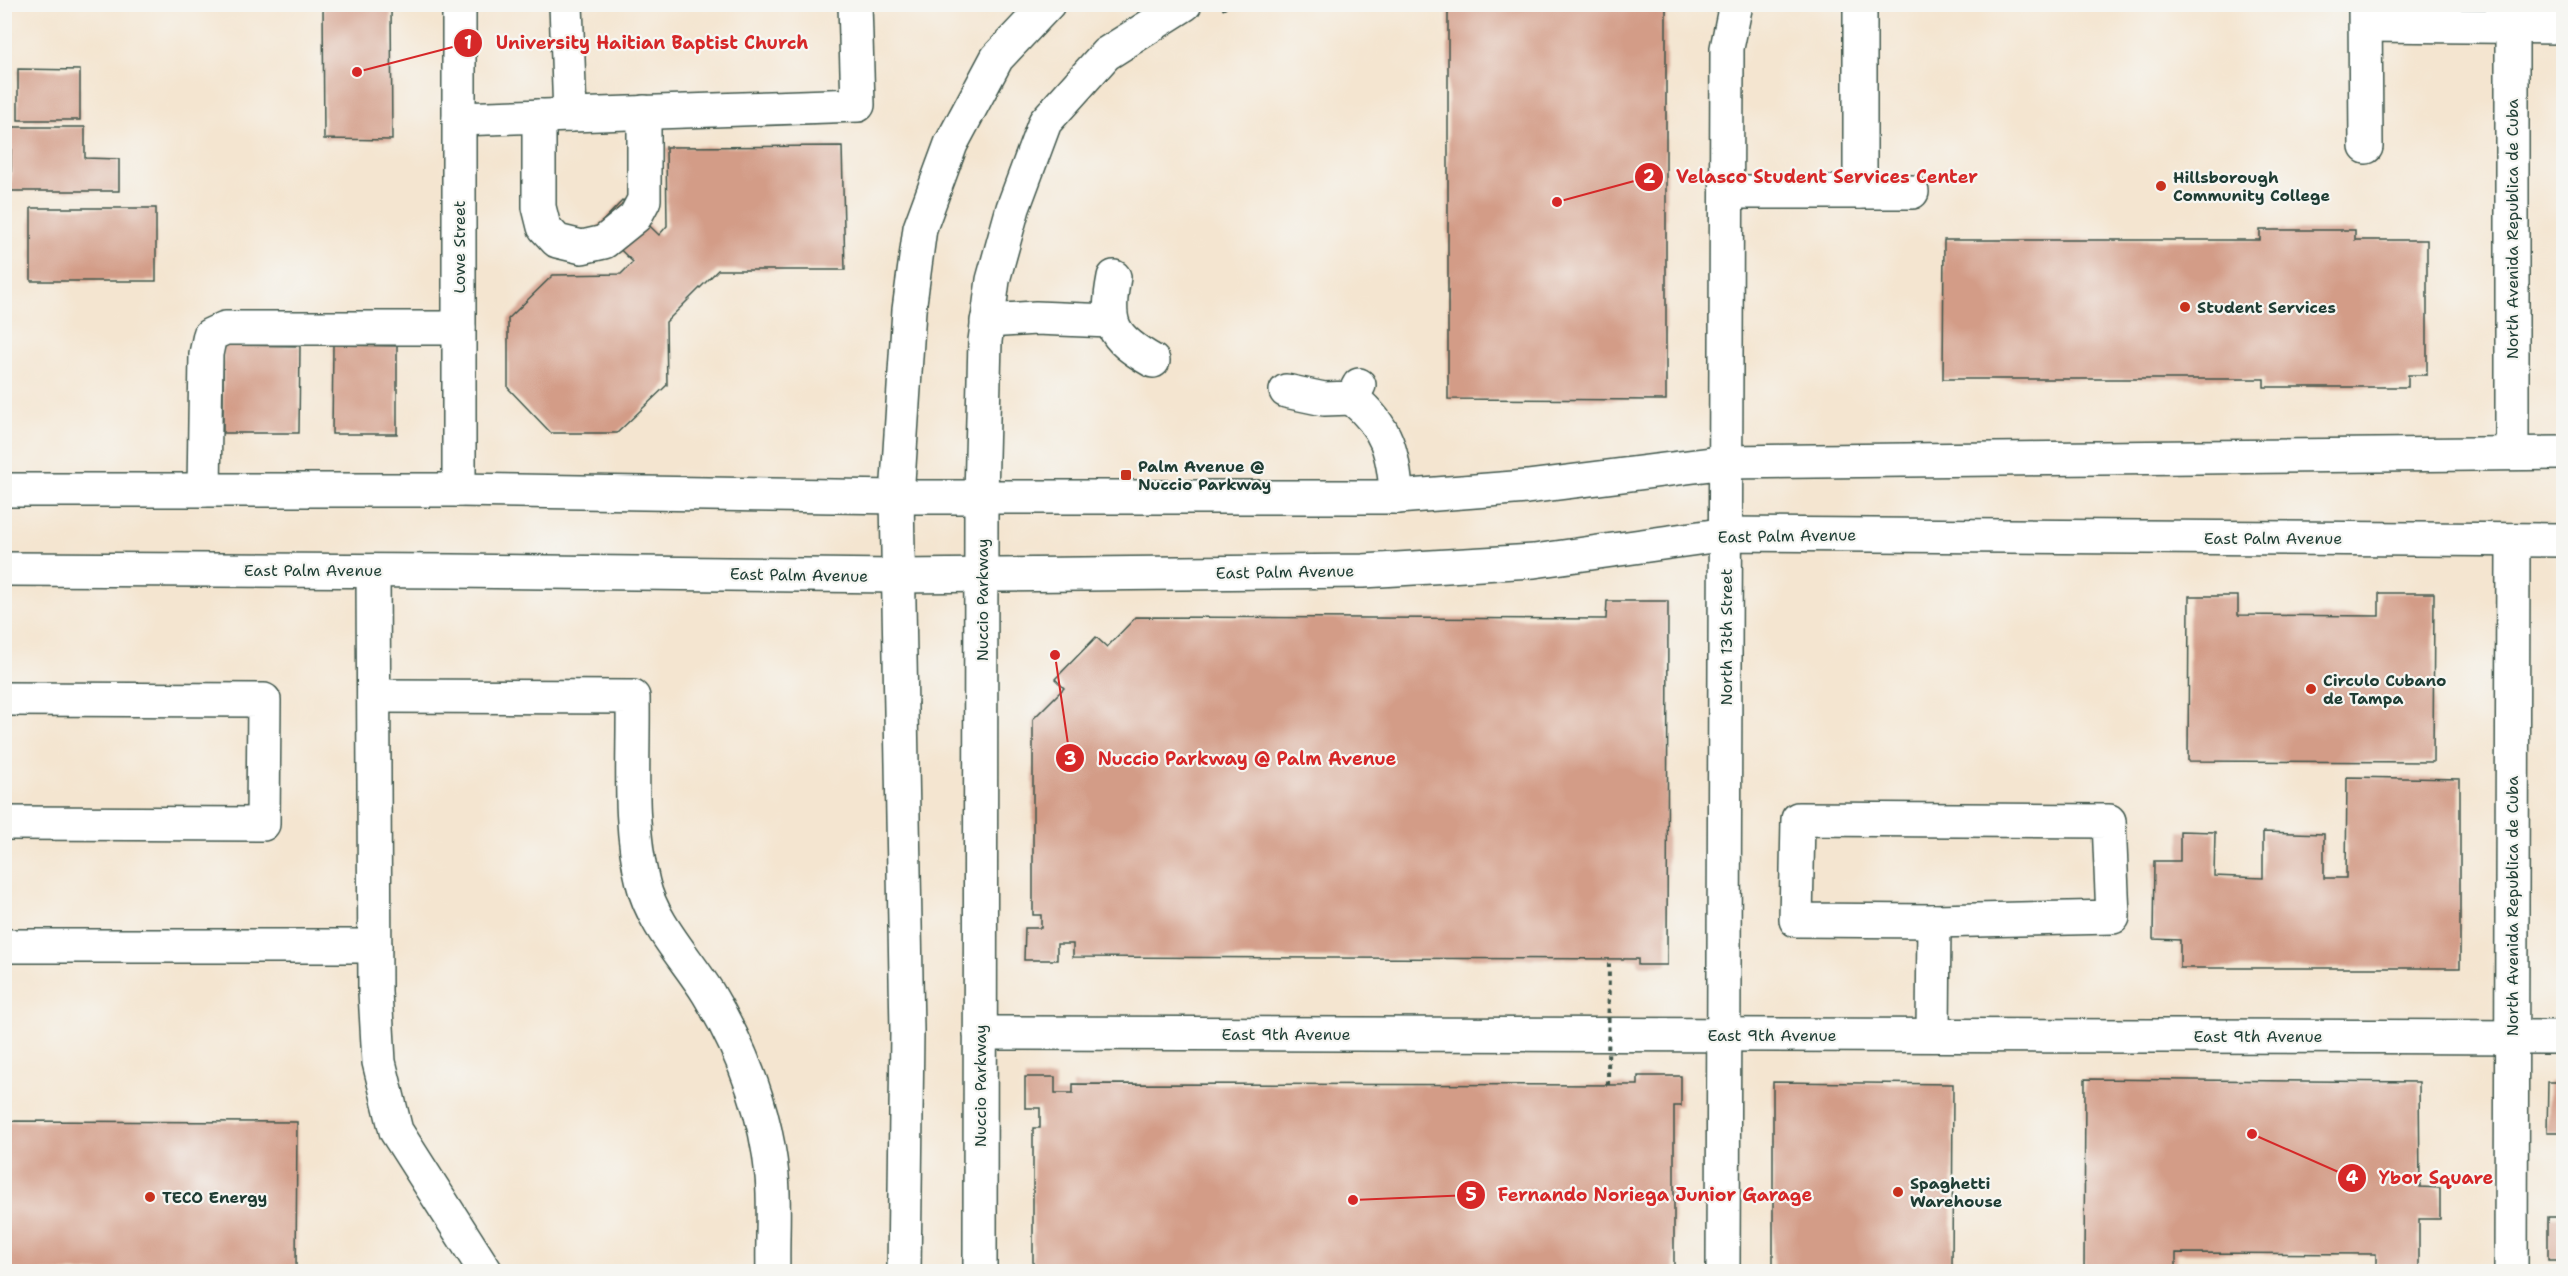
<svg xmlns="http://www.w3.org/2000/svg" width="2568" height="1276" font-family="'Shantell Sans',sans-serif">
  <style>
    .building { fill: #d39c87 }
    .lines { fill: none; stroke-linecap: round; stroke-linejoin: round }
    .minor-casing { stroke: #3f564b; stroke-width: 36 }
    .major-casing { stroke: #3f564b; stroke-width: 36 }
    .path { stroke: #3f564b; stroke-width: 4; stroke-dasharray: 4.5 4.5; stroke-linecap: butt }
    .minor { stroke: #fff; stroke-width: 33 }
    .major { stroke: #fff; stroke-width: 33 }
    .path-bridge { stroke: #3f564b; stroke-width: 4; stroke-dasharray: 4.5 4.5; stroke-linecap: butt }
    .poi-dot { fill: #c8321e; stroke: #f6f6f2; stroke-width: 2 }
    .labels { text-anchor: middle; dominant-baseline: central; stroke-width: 4.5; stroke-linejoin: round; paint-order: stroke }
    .poi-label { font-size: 16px; font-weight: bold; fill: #1f3d34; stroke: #f6f6f2; text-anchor: start }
    .street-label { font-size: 16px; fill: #1f3d34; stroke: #f6f6f2 }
    .leader { fill: none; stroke: #d62828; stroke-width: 2 }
    .callout-dot { fill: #d62828; stroke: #f6f6f2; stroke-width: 2 }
    .mark-label { font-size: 18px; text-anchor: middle; font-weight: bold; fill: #fff }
    .callout-label { font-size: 18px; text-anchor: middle; font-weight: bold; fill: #d62828; stroke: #f6f6f2; stroke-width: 4.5; stroke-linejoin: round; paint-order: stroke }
  </style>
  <rect width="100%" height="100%" fill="#f6f6f2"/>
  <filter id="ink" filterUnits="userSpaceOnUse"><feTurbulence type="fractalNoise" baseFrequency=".0167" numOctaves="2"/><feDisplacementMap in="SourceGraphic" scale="12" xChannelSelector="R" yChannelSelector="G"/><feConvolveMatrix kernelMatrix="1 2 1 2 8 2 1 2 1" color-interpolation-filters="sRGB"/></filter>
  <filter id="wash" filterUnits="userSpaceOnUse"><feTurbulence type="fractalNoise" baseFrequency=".008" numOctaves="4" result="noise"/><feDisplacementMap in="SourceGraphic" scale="24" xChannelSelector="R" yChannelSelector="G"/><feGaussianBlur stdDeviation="1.35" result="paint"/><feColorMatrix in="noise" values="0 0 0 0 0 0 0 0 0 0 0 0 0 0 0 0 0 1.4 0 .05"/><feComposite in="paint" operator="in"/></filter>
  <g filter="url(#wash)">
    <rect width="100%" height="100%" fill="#f4e5d0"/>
    <g id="blocks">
      <g class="building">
        <path d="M 323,4 L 391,4 L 392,140 L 324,139 Z"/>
        <path d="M 1448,4 L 1666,4 L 1666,400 L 1448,399 Z"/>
        <path d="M 18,69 L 80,70 L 80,120 L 18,120 Z"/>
        <path d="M 11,127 L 85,127 L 85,158 L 119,159 L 119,191 L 11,191 Z"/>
        <path d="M 842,146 L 845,270 L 718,270 L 666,322 L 667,385 L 617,433 L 551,433 L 508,388 L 508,319 L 553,275 L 621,274 L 633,262 L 597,227 L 623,200 L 659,235 L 667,226 L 666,147 Z"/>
        <rect x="31" y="208" width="125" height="73"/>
        <path d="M 2260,230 L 2355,230 L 2355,240 L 2427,240 L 2427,375 L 2408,375 L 2408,387 L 2264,387 L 2264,379 L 1943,379 L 1944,240 L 2260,240 Z"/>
        <path d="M 223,345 L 300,346 L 299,433 L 223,433 Z"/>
        <path d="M 333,345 L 397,346 L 397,434 L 332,434 Z"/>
        <path d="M 2379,593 L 2434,593 L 2433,762 L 2188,761 L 2189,596 L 2238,596 L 2238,615 L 2379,616 Z"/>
        <path d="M 1607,601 L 1668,601 L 1667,965 L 1638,965 L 1638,959 L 1073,957 L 1073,944 L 1057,944 L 1057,960 L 1024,960 L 1025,928 L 1041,928 L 1041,915 L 1033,915 L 1033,719 L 1064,688 L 1055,679 L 1096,637 L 1107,647 L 1136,617 L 1606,619 Z"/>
        <path d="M 2347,777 L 2460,779 L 2460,968 L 2180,968 L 2180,940 L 2153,939 L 2154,861 L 2180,861 L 2180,831 L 2215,832 L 2214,876 L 2263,878 L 2263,832 L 2324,834 L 2324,878 L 2346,878 Z"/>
        <path d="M 1638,1076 L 1681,1076 L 1681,1106 L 1674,1106 L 1674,1272 L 1033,1272 L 1033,1128 L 1040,1128 L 1040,1108 L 1025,1108 L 1025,1077 L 1055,1077 L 1055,1093 L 1073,1093 L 1073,1084 L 1638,1085 Z"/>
        <path d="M 2085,1079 L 2419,1082 L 2420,1187 L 2440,1188 L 2440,1219 L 2419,1219 L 2419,1272 L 2376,1272 L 2376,1254 L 2176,1253 L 2176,1272 L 2084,1272 Z"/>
        <path d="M 1773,1082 L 1953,1084 L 1952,1272 L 1773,1272 Z"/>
        <path d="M 2548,1082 L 2564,1082 L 2564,1132 L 2547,1132 Z"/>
        <path d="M 4,1121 L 297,1122 L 296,1272 L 4,1272 Z"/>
        <rect x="2548" y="1217" width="16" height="43"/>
      </g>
    </g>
  </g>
  <g filter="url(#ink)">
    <use href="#blocks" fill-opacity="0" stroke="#3f564b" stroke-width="1.5"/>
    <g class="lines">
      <g class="minor-casing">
        <g id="minor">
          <path d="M 459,4 L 459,490"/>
          <path d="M 566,4 L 570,115"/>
          <path d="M 1860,4 L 1860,192"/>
          <path d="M 2365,4 L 2366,147"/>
          <path d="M 2366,25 L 2564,27"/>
          <path d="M 539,116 L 539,207 L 544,227 L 557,241 L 582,247 L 604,242 L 635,217 L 644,200 L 644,112"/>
          <path d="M 459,119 L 858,105 L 855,4"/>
          <path d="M 1728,192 L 1912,192"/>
          <path d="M 1114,277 C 1105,324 1111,337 1153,361"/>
          <path d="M 987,321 L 1036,318 L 1110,321"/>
          <path d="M 1286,391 L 1324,399 L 1352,398 L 1359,385"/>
          <path d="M 1352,398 C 1389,429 1392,451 1397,497"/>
          <path d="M 2512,453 L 2512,4"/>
          <path d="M 4,490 L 459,490 L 897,497 L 1397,497 L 1527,487 L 1727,462 L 2564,453"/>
          <path d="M 204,490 L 206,354 L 210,335 L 225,328 L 459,328"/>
          <path d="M 4,569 L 452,571 L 898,576 L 1363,571 L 1534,561 L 1727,534 L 2564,540"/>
          <path d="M 373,571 L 375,992 L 379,1062 L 396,1131 L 486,1272"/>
          <path d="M 374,696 L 633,697 C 634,758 628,824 643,883 C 652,923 687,959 708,993 C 741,1048 766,1111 772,1176 C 775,1207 772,1240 773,1272"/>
          <path d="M 4,699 L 264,700 L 263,824 L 4,823"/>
          <path d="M 1798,819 L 2109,821 L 2113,917 L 1934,921 L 1796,920 Z"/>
          <path d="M 4,946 L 375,946"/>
          <path d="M 980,1033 L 2564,1037"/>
          <path d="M 1933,1035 L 1934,921"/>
          <path d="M 1723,1272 L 1727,48 L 1736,4"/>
          <path d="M 2511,1272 L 2513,540"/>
        </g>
      </g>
      <g class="major-casing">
        <g id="major">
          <path d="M 904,1272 L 907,1031 L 897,497 L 909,310 L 920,228 L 951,144 L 997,58 L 1048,4"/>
          <path d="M 980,1272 L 981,495 L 985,341 L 993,280 L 1013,208 L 1045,122 L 1106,54 L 1185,4"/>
        </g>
      </g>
      <path class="path" d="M 1222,9 L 1232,4"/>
      <use href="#minor" class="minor"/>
      <use href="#major" class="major"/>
      <path class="path-bridge" d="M 1608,1085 L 1609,959"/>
    </g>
  </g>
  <g class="poi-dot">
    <circle cx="2161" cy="186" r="6"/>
    <circle cx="2185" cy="307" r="6"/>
    <rect x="1120" y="469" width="12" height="12" rx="3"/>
    <circle cx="2311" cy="689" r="6"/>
    <circle cx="1898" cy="1192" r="6"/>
    <circle cx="150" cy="1197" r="6"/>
  </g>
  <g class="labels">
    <g class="poi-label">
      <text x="2173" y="177">Hillsborough<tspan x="2173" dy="18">Community College</tspan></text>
      <text x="2197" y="307">Student Services</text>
      <text x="1138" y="466">Palm Avenue @<tspan x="1138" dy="18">Nuccio Parkway</tspan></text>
      <text x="2323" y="680">Circulo Cubano<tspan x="2323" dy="18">de Tampa</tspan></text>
      <text x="1910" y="1183">Spaghetti<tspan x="1910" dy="18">Warehouse</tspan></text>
      <text x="162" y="1197">TECO Energy</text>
    </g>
    <g class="street-label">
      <text transform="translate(2512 229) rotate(-90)">North Avenida Republica de Cuba</text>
      <text transform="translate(459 247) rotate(-90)">Lowe Street</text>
      <text transform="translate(1787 536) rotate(-1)">East Palm Avenue</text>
      <text x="2273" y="538">East Palm Avenue</text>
      <text x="313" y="570">East Palm Avenue</text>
      <text transform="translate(1285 572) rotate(-1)">East Palm Avenue</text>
      <text transform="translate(799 575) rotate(1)">East Palm Avenue</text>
      <text transform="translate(982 600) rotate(-90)">Nuccio Parkway</text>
      <text transform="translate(1726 637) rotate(-90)">North 13th Street</text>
      <text transform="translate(2512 906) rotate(-90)">North Avenida Republica de Cuba</text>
      <text x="1286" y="1034">East 9th Avenue</text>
      <text x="1772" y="1035">East 9th Avenue</text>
      <text x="2258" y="1036">East 9th Avenue</text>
      <text transform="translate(980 1086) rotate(-90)">Nuccio Parkway</text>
    </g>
  </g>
  <path class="leader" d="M357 72L468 43M1557 202L1649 177M1055 655L1070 758M2252 1134L2352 1178M1353 1200L1471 1195"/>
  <g class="callout-dot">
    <circle cx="357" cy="72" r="6"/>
    <circle cx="1557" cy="202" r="6"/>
    <circle cx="1055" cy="655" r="6"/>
    <circle cx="2252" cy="1134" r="6"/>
    <circle cx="1353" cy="1200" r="6"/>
    <circle cx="468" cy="43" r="15"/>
    <circle cx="1649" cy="177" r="15"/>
    <circle cx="1070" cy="758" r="15"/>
    <circle cx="2352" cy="1178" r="15"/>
    <circle cx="1471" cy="1195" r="15"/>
  </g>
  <g class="mark-label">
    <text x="468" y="49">1</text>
    <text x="1649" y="183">2</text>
    <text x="1070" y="765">3</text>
    <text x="2352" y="1184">4</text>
    <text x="1471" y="1201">5</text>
  </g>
  <g class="callout-label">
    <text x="652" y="49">University Haitian Baptist Church</text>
    <text x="1827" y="183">Velasco Student Services Center</text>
    <text x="1247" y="765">Nuccio Parkway @ Palm Avenue</text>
    <text x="2436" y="1184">Ybor Square</text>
    <text x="1655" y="1201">Fernando Noriega Junior Garage</text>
  </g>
  <rect width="2568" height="1276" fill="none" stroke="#f6f6f2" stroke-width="24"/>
</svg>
